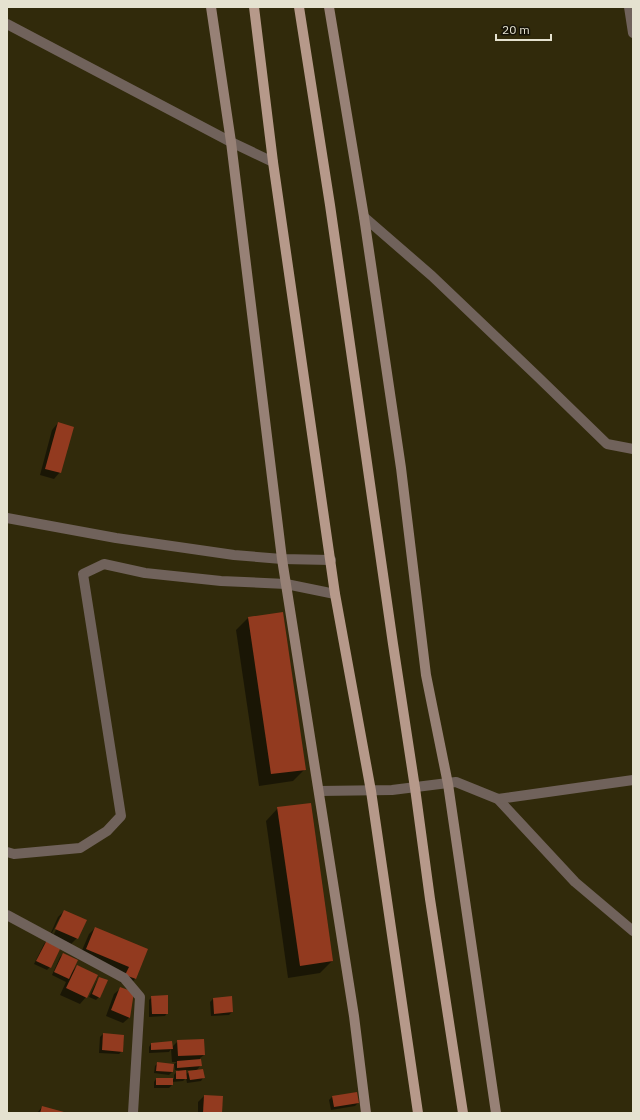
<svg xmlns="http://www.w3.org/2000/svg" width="640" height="1120" font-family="'IBM Plex Sans',sans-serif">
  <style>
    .shadow { fill: #0007; fill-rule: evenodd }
    .building { fill: #923a1f }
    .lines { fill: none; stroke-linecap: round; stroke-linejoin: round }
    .street { stroke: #70625b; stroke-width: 10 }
    .secondary { stroke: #978176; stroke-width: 10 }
    .primary { stroke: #b6998a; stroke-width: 10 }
  </style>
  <rect width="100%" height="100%" fill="#312a0b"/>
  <g class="shadow">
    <path d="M 58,423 L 60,472 L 54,479 L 40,475 L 52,430 Z"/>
    <path d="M 248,618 L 305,769 L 293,781 L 259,786 L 236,630 Z"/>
    <path d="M 278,808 L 332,961 L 320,973 L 288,978 L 266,821 Z"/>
    <path d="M 64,911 L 77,938 L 71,944 L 50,935 L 58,917 ZM 60,917 L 62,917 L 54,934 L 52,933 Z"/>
    <path d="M 95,928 L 147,950 L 135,979 L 129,985 L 120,982 L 123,973 L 80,955 L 89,934 Z"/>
    <path d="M 47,941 L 50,967 L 47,970 L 34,964 L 44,944 Z"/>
    <path d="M 63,954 L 71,973 L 77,966 L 86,997 L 80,1004 L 60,995 L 66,982 L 52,975 L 60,957 Z"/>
    <path d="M 100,978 L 99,997 L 96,1000 L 89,997 L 97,981 Z"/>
    <path d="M 121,988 L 130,1017 L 123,1023 L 106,1016 L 114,994 Z"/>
    <path d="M 152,997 L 167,1013 L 165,1016 L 149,1017 L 149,1000 Z"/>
    <path d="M 213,999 L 232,1012 L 229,1015 L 211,1016 L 210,1002 Z"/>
    <path d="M 103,1034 L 122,1051 L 119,1054 L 99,1053 L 100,1037 Z"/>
    <path d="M 178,1041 L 204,1055 L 200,1058 L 200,1066 L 197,1070 L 185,1070 L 185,1075 L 189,1072 L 203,1078 L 201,1081 L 187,1083 L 186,1078 L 183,1081 L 172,1082 L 172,1085 L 169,1088 L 154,1088 L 154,1082 L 156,1079 L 174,1079 L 174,1075 L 178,1070 L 175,1070 L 174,1064 L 177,1062 L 172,1062 L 171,1049 L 169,1052 L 149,1053 L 149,1047 L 151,1044 L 172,1047 Z"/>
    <path d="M 158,1063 L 172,1072 L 169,1075 L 154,1073 L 155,1066 Z"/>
    <path d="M 204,1096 L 221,1113 L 198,1113 L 198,1102 Z"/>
    <path d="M 332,1097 L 358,1103 L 355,1106 L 331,1110 L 329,1100 Z"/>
    <path d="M 42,1107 L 63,1113 L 37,1113 Z"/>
  </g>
  <g class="building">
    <path d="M 58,422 L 74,427 L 61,473 L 45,469 Z"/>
    <path d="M 283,612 L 306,770 L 271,774 L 248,617 Z"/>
    <path d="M 311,803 L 333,961 L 300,966 L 277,807 Z"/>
    <path d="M 64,910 L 87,920 L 78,939 L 55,929 Z"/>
    <path d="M 95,927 L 148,949 L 136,979 L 125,975 L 129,967 L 86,949 Z"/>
    <path d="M 47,940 L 61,947 L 51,968 L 36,961 Z"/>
    <path d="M 63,953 L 78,960 L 69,979 L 54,972 Z"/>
    <path d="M 77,965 L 98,975 L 87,998 L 66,988 Z"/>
    <path d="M 99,977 L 108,980 L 100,998 L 92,994 Z"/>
    <path d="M 120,987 L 134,992 L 130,1018 L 111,1010 Z"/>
    <path d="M 168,995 L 168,1014 L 152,1014 L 151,996 Z"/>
    <path d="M 232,996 L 233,1012 L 214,1014 L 213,998 Z"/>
    <path d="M 103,1033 L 124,1035 L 123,1052 L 102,1050 Z"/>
    <path d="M 204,1039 L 205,1055 L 178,1056 L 177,1040 Z"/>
    <path d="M 172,1041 L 173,1049 L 151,1050 L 151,1043 Z"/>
    <path d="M 201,1059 L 202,1066 L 177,1068 L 177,1061 Z"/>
    <path d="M 157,1062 L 174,1064 L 173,1072 L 156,1071 Z"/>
    <path d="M 203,1069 L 205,1078 L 190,1080 L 188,1071 Z"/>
    <path d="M 186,1070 L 187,1079 L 176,1079 L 176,1071 Z"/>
    <rect x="156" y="1078" width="17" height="7"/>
    <path d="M 357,1092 L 359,1103 L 334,1107 L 332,1096 Z"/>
    <path d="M 204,1095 L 223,1096 L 222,1113 L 203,1113 Z"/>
    <path d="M 42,1106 L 64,1112 L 64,1113 L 40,1113 Z"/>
  </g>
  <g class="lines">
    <g class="street">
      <path d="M 629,7 L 633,33"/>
      <path d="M 7,24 L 231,142 L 273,162"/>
      <path d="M 364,217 L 432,276 L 538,377 L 607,444 L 633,449"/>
      <path d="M 7,518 L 116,538 L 234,555 L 282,559 L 331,560"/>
      <path d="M 319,791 L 392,790 L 456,782 L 498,799 L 575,882 L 633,931"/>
      <path d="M 498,799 L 633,780"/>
      <path d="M 7,852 L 14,854 L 80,848 L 107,831 L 121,816 L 83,574 L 104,564 L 145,573 L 221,581 L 286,584 L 335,594"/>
      <path d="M 7,915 L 124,978 L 140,997 L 133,1113"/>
    </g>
    <g class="secondary">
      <path d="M 211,7 L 231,142 L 282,559 L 354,1016 L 366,1113"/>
      <path d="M 329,7 L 364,217 L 401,468 L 426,675 L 448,784 L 496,1113"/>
    </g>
    <g class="primary">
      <path d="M 254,7 L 273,162 L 335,594 L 371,791 L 418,1113"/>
      <path d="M 299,7 L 330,205 L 393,644 L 415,788 L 430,899 L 463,1113"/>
    </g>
  </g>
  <rect width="640" height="1120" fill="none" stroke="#e5e2d0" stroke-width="16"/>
  <path d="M496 34v6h55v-6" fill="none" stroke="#e5e2d0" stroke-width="2"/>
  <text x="502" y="34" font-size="12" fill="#e5e2d0" stroke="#161307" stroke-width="3" paint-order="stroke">20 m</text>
</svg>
